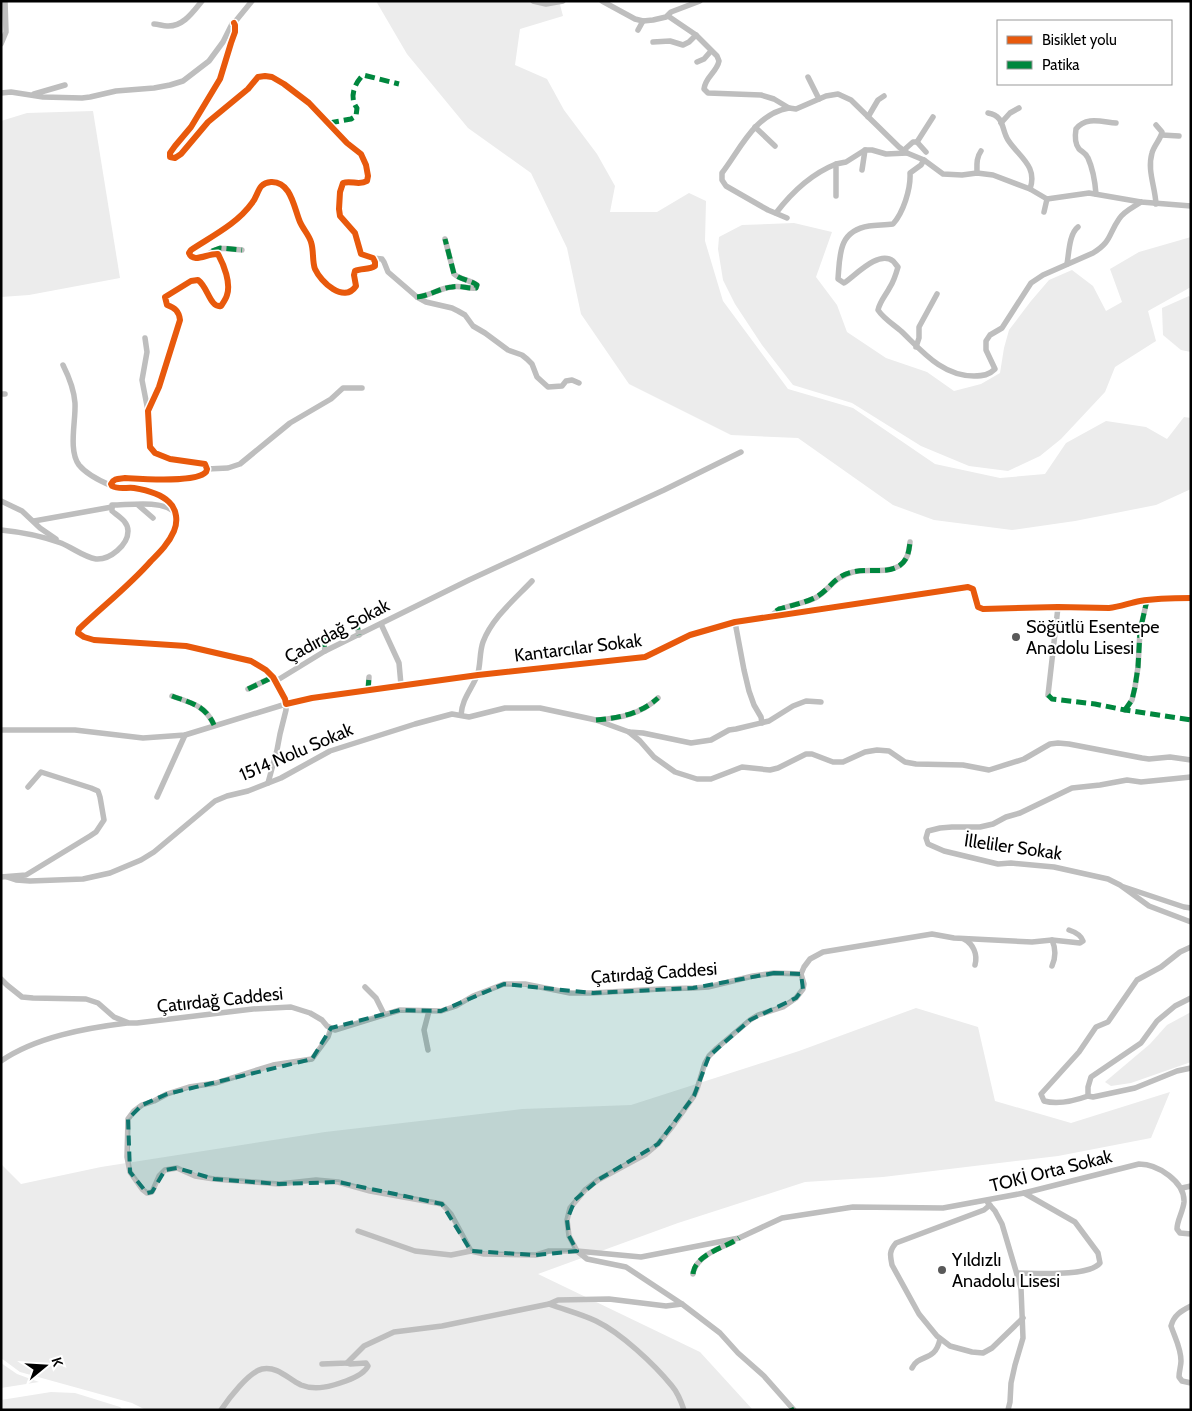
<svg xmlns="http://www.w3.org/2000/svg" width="1192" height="1411" font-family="Cabin,sans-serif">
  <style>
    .green { fill: #ececec }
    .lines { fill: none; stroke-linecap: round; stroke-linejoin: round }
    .minor { stroke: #bebebe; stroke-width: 5.5 }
    .quiet { stroke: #00873e; stroke-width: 5; stroke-dasharray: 10 5; stroke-linecap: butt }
    .cycleway-casing { stroke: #fff; stroke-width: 9 }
    .cycleway { stroke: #e8590c; stroke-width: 6 }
    .marked { fill: #0f766e; fill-opacity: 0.2; stroke: #0f766e; stroke-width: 4; stroke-dasharray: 10 6; stroke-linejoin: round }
    .poi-dot { fill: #595959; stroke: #fff; stroke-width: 2 }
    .labels { text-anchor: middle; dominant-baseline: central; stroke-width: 4; stroke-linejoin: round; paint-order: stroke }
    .poi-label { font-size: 18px; fill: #000; stroke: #fff; text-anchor: start }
    .street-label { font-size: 18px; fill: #000; stroke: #fff }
  </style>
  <rect width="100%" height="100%" fill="#fff"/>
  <g class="green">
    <path d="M 376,1 L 559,1 L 563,16 L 520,29 L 515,65 L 547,79 L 564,110 L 597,154 L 615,186 L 610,212 L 657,212 L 689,193 L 706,201 L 705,241 L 723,301 L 788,389 L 853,408 L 935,464 L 1000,478 L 1045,474 L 1066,443 L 1106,421 L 1146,427 L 1167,439 L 1184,417 L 1191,418 L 1191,489 L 1156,505 L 1075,521 L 1012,530 L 934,520 L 893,505 L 798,438 L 731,435 L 629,384 L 581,314 L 567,248 L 531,173 L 468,128 L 407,54 Z"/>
    <path d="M 93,111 L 120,278 L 29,295 L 1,297 L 1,121 L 27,113 Z"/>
    <path d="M 794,223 L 832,232 L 816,277 L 837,305 L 847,332 L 886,358 L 927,372 L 954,391 L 981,384 L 1000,373 L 1004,348 L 1009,330 L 1031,301 L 1049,280 L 1072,270 L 1093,286 L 1106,311 L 1122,302 L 1110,269 L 1139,252 L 1191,237 L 1191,287 L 1148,311 L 1156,341 L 1115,367 L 1105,392 L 1061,439 L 1040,456 L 1008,471 L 969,466 L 921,446 L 852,403 L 793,385 L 762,345 L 735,304 L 723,280 L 718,249 L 719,237 L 742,225 Z"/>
    <path d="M 1189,296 L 1191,298 L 1191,352 L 1181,350 L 1163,335 L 1162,308 Z"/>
    <path d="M 916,1008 L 978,1027 L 995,1101 L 1071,1123 L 1170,1092 L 1151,1138 L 1058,1156 L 883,1177 L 805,1182 L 678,1223 L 538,1274 L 700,1352 L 753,1410 L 146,1410 L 132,1403 L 20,1372 L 1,1358 L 1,1164 L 21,1184 L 101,1167 L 325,1132 L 522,1109 L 631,1105 L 799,1051 Z"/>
    <path d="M 1191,1012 L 1191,1062 L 1131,1083 L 1111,1086 L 1105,1082 L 1150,1044 L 1167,1025 Z"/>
    <path d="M 1,1363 L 17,1374 L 39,1382 L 1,1388 Z"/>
    <path d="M 51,1392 L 75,1393 L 120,1407 L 123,1410 L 1,1410 L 1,1400 Z"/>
  </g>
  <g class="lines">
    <g class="minor">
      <path d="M 533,1 L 546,4 L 563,1"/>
      <path d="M 602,1 L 635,19 L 643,21 L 653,20 L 666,17 L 671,12 L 700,1"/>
      <path d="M 668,16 L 696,35 L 717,56 L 719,61 C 717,72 705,77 704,89 L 708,93 L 761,95 L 774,99 L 789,108 L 796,109 L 826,96 L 838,94 L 851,100 L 899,147 L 907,153 L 924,160 L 943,174 L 962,175 L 977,173 L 993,175 L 1030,189 L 1047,199 L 1089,193 L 1141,202 L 1191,206"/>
      <path d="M 234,23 L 235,25 L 235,32 L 231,43 L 220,79 L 191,127 L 175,146 L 170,153 L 170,157 L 175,158 L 181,154 L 208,122 L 248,89 L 258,77 L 265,76 L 272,77 L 284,84 L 309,103 L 347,143 L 361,154 L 366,165 L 368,176 L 367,181 C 359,186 351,180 343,183 L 340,192 L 339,209 L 340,216 L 355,233 L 361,254 L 373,258 L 375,262 L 375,266 C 369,270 361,268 355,271 L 354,275 L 356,286 C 344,304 321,282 315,269 C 312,261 314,251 311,242 C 309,235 303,229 300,222 C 294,208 291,181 271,182 C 257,183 259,195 252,203 C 237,224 212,236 191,250 L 189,253 C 193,264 208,253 218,254 C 224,265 231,283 227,295 C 226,299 223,303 221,306 C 210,308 208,287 198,280 L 191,281 L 165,297 L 167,305 C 175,308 179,311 180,320 L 159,387 L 148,411 L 150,447 L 155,453 L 170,459 L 205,464 L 207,469 L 206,472 C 196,483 142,479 125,478 C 119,479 114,478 111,484 L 112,486 C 119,490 127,487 134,488 C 146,490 161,494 169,502 C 177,509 178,522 174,531 C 169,543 160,552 151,561 C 129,586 103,606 79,629 L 78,633 L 84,637 L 94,640 L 186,646 L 251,661 L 266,670 L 273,677 L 285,699 L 286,704 L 312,698 L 478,675 L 645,657 L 690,635 L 735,622 L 968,587 L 973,589 L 978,607 L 983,609 L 1058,607 L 1109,608 C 1120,607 1129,603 1140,601 C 1157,598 1173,598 1191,598"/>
      <path d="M 154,24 C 158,24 163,26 167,26 C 183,27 193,12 202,1"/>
      <path d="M 638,30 L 643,21"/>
      <path d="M 653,42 L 670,41 L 683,45 L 689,42 L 696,35"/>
      <path d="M 1,44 L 6,32 L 5,1"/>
      <path d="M 697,62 L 704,59 L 711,51"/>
      <path d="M 808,77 L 819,99"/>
      <path d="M 1,93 L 11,92 L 43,97 L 82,98 L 90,97 L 116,91 L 154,88 L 170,85 L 183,81 L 209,61 L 223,42 L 232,24 L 234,23 L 252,1"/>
      <path d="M 34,94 L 65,85"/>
      <path d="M 988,113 C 1005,116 1001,129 1008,140 C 1019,157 1038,166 1030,189"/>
      <path d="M 868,117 L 878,100 L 884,96"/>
      <path d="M 1001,123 L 1010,113 L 1019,108"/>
      <path d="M 1156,125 L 1162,132 C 1161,139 1154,145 1152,153 C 1147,170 1155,186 1156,204"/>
      <path d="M 755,127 L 775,146"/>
      <path d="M 1162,135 L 1179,136"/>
      <path d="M 917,142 L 933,117"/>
      <path d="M 904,150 L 913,142 L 917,142 L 926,152"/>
      <path d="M 924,160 L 921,165 L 910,173 C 911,189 903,213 893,224 C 885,225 877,225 869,226 C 838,231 840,255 838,279 L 844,283 C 855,276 878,250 893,261 C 895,263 896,265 898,267 C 896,274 894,281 890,287 C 886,295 880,301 878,310 C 884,319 893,324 901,331 C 922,351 942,376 974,376 C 983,376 989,375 995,369 L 986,350 L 986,341 L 990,335 L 1002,328 L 1031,283 L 1043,275 L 1093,253 C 1112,241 1108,235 1119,219 C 1124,211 1134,207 1141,202"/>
      <path d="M 862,170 L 865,150"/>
      <path d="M 977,173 C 977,165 976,158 981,151"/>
      <path d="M 1096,194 C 1095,181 1093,169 1088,158 C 1086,153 1082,152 1079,149 C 1075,144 1075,135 1076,129 C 1086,116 1102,122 1116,123"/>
      <path d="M 836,196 L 836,164 L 846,162 L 865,150 L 872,150 L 886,154 L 907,153"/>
      <path d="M 1044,212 L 1047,199"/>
      <path d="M 776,213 C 792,192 811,174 836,164"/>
      <path d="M 787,218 L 768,210 L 726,186 L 722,180 L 722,173 C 741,148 755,114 789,108"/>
      <path d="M 210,253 C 219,246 231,249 242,250"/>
      <path d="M 373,258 L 382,259 L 384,262 L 388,272 L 417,297 L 426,302 L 452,308 L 458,311 L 465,315 L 473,326 L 485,333 L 508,350 L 522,355 L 527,359 L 532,364 L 537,377 L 548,387 L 562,386 L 566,381 L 572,380 L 579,383"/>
      <path d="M 1067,264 C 1069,253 1069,234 1078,227"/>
      <path d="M 417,297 C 430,296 439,288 452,287 C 460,285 468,289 476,288 L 477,285 C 470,280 461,280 454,274 L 445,239"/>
      <path d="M 145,338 L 147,352 L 142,380 L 148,411"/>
      <path d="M 916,347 L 919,338 L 919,327 L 937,294"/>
      <path d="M 63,365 C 69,377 74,389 75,403 C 76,421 68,450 79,465 C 87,475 100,481 112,486"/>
      <path d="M 1,394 L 5,394"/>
      <path d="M 207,469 L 228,468 L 240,464 L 290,423 L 331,399 L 343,388 L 362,388"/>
      <path d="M 1,501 L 22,511 L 40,528 L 56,539"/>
      <path d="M 138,505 L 153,518"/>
      <path d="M 34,521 L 112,507"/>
      <path d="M 1,530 C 21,532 42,536 61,543 C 73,548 84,557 96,559 C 110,560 128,545 128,531 C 128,521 118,516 112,511 L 112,505 C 129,505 160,500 173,511"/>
      <path d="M 772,615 C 784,604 801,605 815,598 C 830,590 833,577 853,572 C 868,568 886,574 899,566 C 908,560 909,551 910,542"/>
      <path d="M 356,620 L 359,635"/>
      <path d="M 735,622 L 744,670 L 749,691 L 754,705 L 761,717 L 762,723"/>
      <path d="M 381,624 L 399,663 L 401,685"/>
      <path d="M 323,637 L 325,651"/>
      <path d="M 276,681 L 325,651 L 469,580 L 664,490 L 741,452"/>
      <path d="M 248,689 L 273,677"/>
      <path d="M 368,690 L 369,677"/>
      <path d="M 1048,695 L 1058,607"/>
      <path d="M 172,696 C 191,703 205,705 214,725"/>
      <path d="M 1125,710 L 1132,700 L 1135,687 L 1138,667 L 1140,631 L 1147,600"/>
      <path d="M 461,715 C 462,699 471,690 477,676 C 481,666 479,653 483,642 C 492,618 515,599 532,581"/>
      <path d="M 598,720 C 620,718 641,714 658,698"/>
      <path d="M 1,730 L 75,730 L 143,738 L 185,735 L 286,704 L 286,710 L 280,734 L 277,750 L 268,783"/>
      <path d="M 629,732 L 640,741 L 654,757 L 675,772 L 697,779 L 711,779 L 742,767 L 770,770 L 778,768 L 806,754 L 812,754 L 833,762 L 843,762 L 865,752 L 877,750 L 889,751 L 905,762 L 916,764 L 963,765 L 989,770 L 1024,759 L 1050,744 L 1058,743 L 1069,744 L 1142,758 L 1149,759 L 1170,757 L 1191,760"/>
      <path d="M 1191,777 L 1141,782 L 1127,780 L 1100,785 L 1072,788 L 1020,813 L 1006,817 L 993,824 L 980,827 L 952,827 L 940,828 L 928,831 L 926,838 L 928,844 L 944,851 L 998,864 L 1011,863 L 1054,867 L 1108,879 L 1120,885 L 1149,906 L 1191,922"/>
      <path d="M 157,797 L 185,735"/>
      <path d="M 1,877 L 26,875 L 90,836 L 96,832 L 104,820 L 100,797 L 98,791 L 91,788 L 41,772 L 28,787"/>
      <path d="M 7,877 L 16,880 L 30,881 L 83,879 L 110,873 L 141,860 L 154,852 L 215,801 L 227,796 L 248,791 L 281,778 L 330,751 L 415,724 L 452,714 L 469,717 L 505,708 L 540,708 L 596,720 L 629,732 L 643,733 L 691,743 L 711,740 L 729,730 L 736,729 L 769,721 L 793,706 L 806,701 L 821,702"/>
      <path d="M 1124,887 L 1184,907 L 1191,908"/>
      <path d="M 964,939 C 973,944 978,954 975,965"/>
      <path d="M 1052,940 C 1056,949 1056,957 1052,966"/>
      <path d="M 801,974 L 804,967 L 810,959 L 823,952 L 932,934 L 954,938 L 1032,942 L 1052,940 L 1080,943 L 1083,941 C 1081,935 1075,932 1069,930"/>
      <path d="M 1,979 L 7,985 L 22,997 L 33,998 L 86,999 L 98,1003 L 114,1017 L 129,1023 L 137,1023 L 253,1009 L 291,1007 L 310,1013 L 322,1020 L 327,1026 L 335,1030 L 400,1010 L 441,1011 L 456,1006 L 473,996 L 504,984 L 525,984 L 570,993 L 593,993 L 660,989 L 693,988 L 708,987 L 753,976 L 774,973 L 801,974"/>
      <path d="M 365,987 L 376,998 L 384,1014"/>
      <path d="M 1191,998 L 1175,1006 L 1157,1021 L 1141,1043 L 1091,1077 L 1088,1087 L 1088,1096 L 1093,1097 L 1135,1088 L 1177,1071 L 1191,1068"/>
      <path d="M 331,1028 L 328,1037 L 312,1059 L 273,1065 L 216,1083 L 189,1087 L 167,1094 L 154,1101 L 142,1105 L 134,1111 L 128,1119 L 127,1157 L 130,1172 L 142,1189 L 147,1193 L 152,1192 L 159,1176 L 165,1170 L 177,1168 L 195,1176 L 214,1179 L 279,1184 L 316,1180 L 338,1182 L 370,1191 L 442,1204 L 451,1214 L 471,1251"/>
      <path d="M 428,1050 L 424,1030 L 429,1011"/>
      <path d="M 1,1061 C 36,1037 86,1028 127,1023"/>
      <path d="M 1088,1096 C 1074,1101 1058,1105 1044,1101 L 1041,1094 L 1079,1052 L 1096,1027 L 1108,1022 L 1137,980 L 1161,967 L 1180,952 L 1191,947"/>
      <path d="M 1182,1188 L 1191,1186"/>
      <path d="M 988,1203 L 995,1211 L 1002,1224 L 1021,1288 L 1023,1338 L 1015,1365 L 1011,1383 L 1010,1402 L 1008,1410"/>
      <path d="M 990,1205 L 984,1210 L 896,1243 C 889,1251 890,1255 892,1265 L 919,1314 L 937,1336 L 950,1346 L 972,1352 L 983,1353 L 992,1348 L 1023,1318"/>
      <path d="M 358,1231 L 415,1251 L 451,1255 L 471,1251 L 484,1254 L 536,1255 L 549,1251 L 577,1251 L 641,1257 L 739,1238 L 782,1218 L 853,1207 L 943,1208 L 1024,1193 L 1139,1164 C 1158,1164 1185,1182 1184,1202 C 1183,1212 1177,1220 1177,1229 L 1180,1233 L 1191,1234"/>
      <path d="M 1017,1273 C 1035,1273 1089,1277 1100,1263 L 1098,1253 L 1075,1222 L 1024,1193"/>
      <path d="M 693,1274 C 695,1257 719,1248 733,1242"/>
      <path d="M 549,1304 C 565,1310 581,1314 596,1321 C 621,1333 654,1364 672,1386 C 678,1393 681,1401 684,1410"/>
      <path d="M 1191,1306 C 1181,1311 1174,1315 1171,1326 C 1175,1338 1181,1348 1181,1361 C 1181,1366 1179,1371 1179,1377 L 1182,1381 L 1191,1383"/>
      <path d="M 322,1364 L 347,1363 L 364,1346 L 394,1332 L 442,1326 L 549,1304 L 558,1300 L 609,1299 L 666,1306 L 682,1304"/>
      <path d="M 912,1368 C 919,1353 935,1363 940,1339"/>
      <path d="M 221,1410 C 229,1398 249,1372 262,1369 C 278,1366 288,1379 301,1385 C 316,1391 332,1386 346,1381 C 354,1378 365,1373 368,1366 L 366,1363 L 350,1364 L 347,1363"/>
      <path d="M 794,1410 L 764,1376 L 738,1353 L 720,1333 L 682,1304 L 626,1267 L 587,1259 L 577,1251 L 569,1236 L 567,1220 L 570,1208 L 585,1190 L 598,1180 L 646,1154 L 658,1144 L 672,1127 L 694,1096 L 697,1089 L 705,1063 L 709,1056 L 717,1048 L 750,1020 L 758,1015 L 783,1007 L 796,998 L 803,989 L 804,984 L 801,974"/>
    </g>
    <g class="quiet">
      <path d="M 329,123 L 351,119 L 356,116 L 357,108 C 349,98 354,84 363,75 L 399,84"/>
      <path d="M 212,251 L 220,248 L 242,250"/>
      <path d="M 417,297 C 430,296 439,288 452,287 C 460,285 468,289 476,288 L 477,285 C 470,280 461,280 454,274 L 445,239"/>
      <path d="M 776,611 L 779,609 C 790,606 805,603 816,597 C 831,589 833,576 853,572 C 868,568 886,574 899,566 C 908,560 909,551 910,542"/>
      <path d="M 356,620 L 359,635"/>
      <path d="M 323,637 L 325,651"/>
      <path d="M 248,689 L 273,677"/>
      <path d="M 368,690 L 369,677"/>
      <path d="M 1048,695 L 1052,699 L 1095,704 L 1125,710 L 1191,720"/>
      <path d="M 172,696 C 191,703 205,705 214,725"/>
      <path d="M 1125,710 L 1132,700 L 1135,687 L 1138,667 L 1140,631 L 1147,600"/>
      <path d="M 596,720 C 619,718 640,714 658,698"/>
      <path d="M 693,1274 C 695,1254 725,1248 739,1238"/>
      <path d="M 791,1408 L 792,1410"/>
    </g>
    <g class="cycleway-casing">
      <path id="cycleway" d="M 234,23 L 235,25 L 235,32 L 231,43 L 220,79 L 191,127 L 175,146 L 170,153 L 170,157 L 175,158 L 181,154 L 208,122 L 248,89 L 258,77 L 265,76 L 272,77 L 284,84 L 309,103 L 347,143 L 361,154 L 366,165 L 368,176 L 367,181 C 359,186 351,180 343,183 L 340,192 L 339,209 L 340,216 L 355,233 L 361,254 L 373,258 L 375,262 L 375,266 C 369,270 361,268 355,271 L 354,275 L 356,286 C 344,304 321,282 315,269 C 312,261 314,251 311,242 C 309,235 303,229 300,222 C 294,208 291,181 271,182 C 257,183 259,195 252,203 C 237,224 212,236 191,250 L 189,253 C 193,264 208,253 218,254 C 224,265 231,283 227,295 C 226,299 223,303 221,306 C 210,308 208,287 198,280 L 191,281 L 165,297 L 167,305 C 175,308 179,311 180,320 L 159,387 L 148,411 L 150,447 L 155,453 L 170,459 L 205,464 L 207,469 L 206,472 C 196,483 142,479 125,478 C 119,479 114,478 111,484 L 112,486 C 119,490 127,487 134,488 C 146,490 161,494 169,502 C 177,509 178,522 174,531 C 169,543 160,552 151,561 C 129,586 103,606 79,629 L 78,633 L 84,637 L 94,640 L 186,646 L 251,661 L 266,670 L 273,677 L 285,699 L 286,704 L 312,698 L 478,675 L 645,657 L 690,635 L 735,622 L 968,587 L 973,589 L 978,607 L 983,609 L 1058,607 L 1109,608 C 1120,607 1129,603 1140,601 C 1157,598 1173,598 1191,598"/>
    </g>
    <use href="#cycleway" class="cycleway"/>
  </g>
  <path class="marked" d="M 774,973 L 801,974 L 803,989 L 796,998 L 750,1020 L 709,1056 L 694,1096 L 658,1144 L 598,1180 L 575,1200 L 567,1220 L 569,1236 L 577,1251 L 536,1255 L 471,1251 L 442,1204 L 338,1182 L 279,1184 L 214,1179 L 177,1168 L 165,1170 L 152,1192 L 147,1193 L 130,1172 L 128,1119 L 142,1105 L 167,1094 L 312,1059 L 331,1028 L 400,1010 L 441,1011 L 504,984 L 593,993 L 693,988 Z"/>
  <g class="poi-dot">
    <circle cx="1016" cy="637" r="5"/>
    <circle cx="942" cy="1270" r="5"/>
  </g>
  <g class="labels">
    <g class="poi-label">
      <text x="1026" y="627">Söğütlü Esentepe<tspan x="1026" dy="21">Anadolu Lisesi</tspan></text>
      <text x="952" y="1260">Yıldızlı<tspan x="952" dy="21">Anadolu Lisesi</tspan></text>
    </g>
    <g class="street-label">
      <text transform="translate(337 631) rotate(-28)">Çadırdağ Sokak</text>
      <text transform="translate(578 648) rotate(-7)">Kantarcılar Sokak</text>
      <text transform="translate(296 752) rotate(-23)">1514 Nolu Sokak</text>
      <text transform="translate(1013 847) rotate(8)">İlleliler Sokak</text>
      <text transform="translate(654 973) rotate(-4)">Çatırdağ Caddesi</text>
      <text transform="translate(220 1000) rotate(-6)">Çatırdağ Caddesi</text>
      <text transform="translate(1051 1171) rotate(-14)">TOKİ Orta Sokak</text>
    </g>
  </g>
  <rect width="1192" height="1411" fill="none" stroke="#000000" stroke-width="5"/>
  <rect x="997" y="20" width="175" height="65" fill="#ffffff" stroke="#999999"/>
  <rect x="1007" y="36" width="25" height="8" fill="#e8590c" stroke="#999999"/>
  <text x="1042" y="45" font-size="15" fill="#000000">Bisiklet yolu</text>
  <rect x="1007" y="61" width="25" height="8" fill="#00873e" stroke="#999999"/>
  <text x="1042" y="70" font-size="15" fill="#000000">Patika</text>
  <g transform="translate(45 1366) rotate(72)" stroke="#ffffff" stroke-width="4" paint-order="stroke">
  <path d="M0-4L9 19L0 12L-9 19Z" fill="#000000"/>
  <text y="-8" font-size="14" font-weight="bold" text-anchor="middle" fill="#000000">K</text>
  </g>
</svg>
